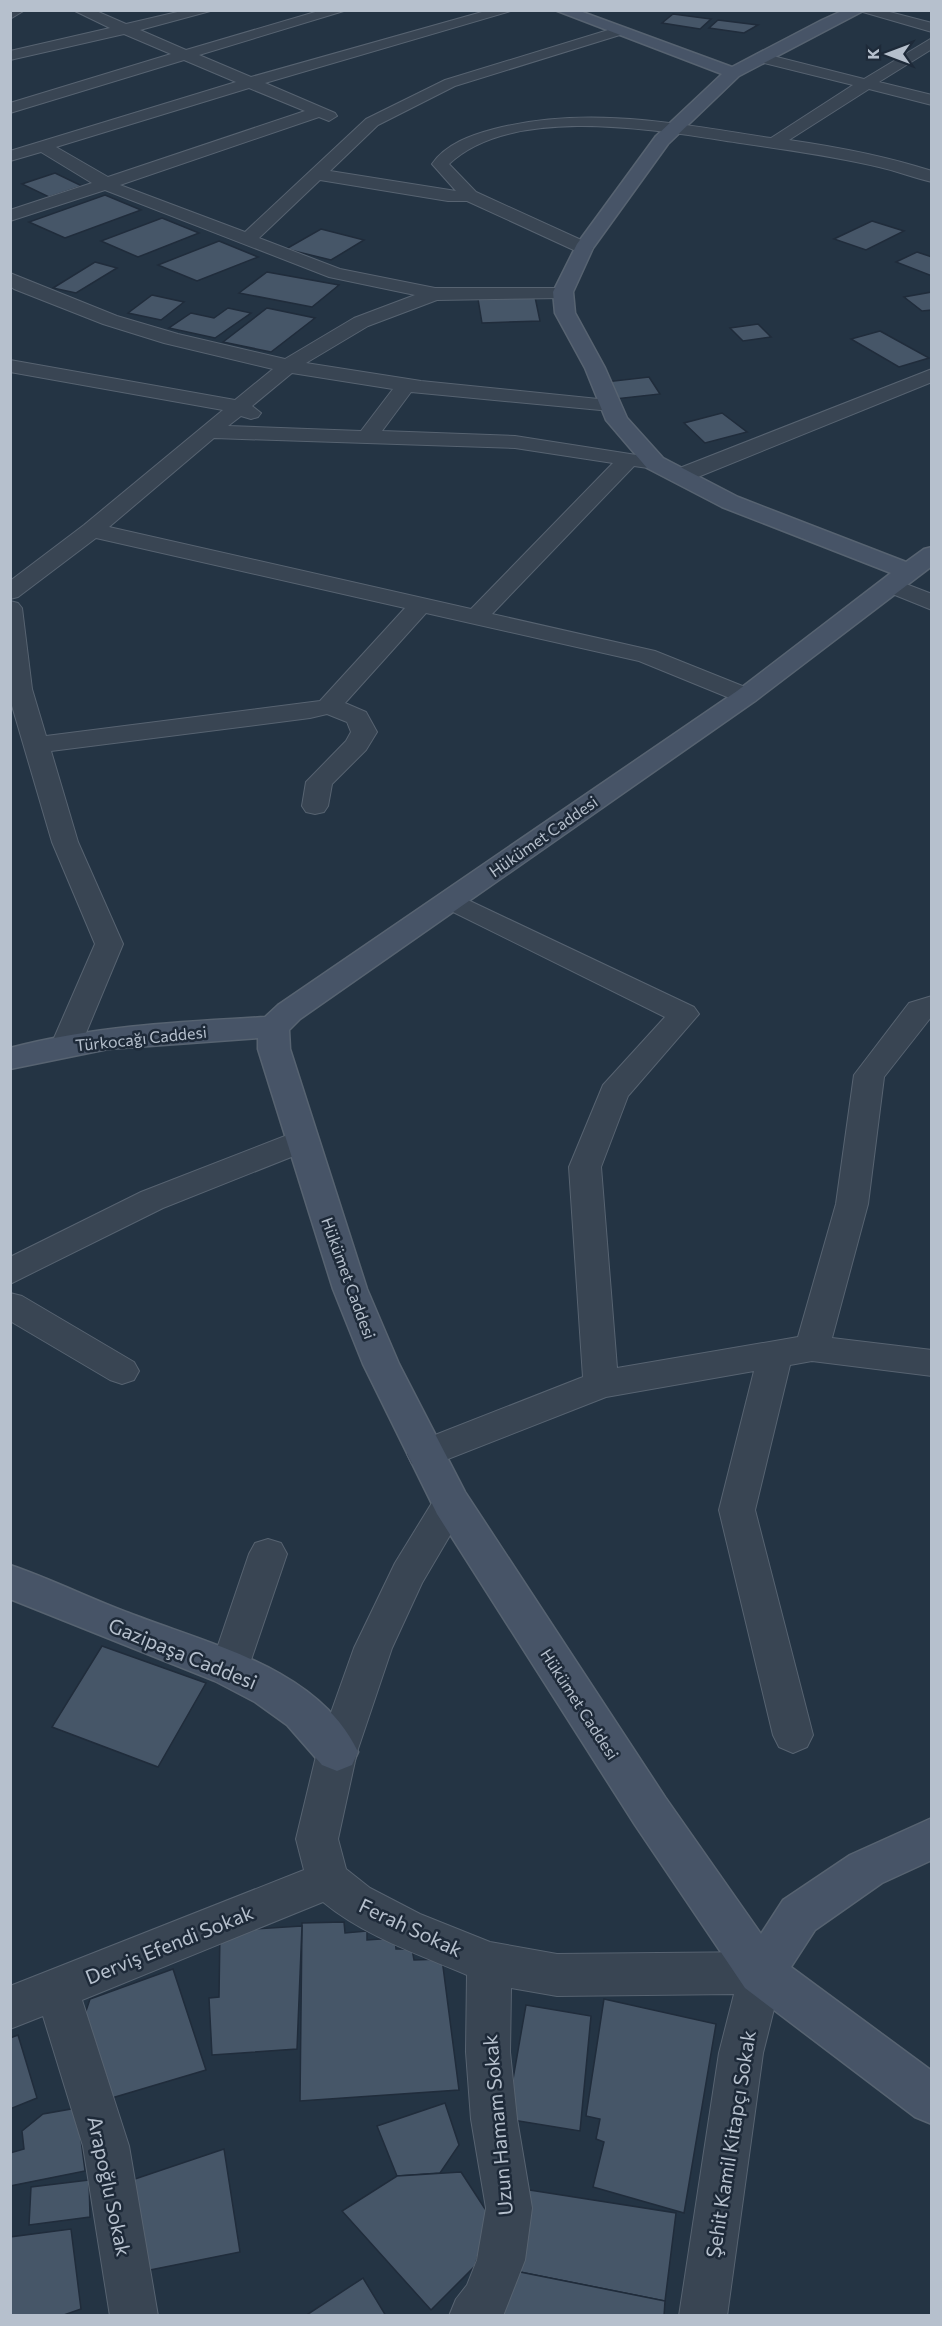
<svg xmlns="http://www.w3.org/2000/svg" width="942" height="2326" font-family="Commissioner,sans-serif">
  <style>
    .building { fill: #465668; stroke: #202c3b; stroke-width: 1.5 }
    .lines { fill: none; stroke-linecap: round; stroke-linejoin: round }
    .street-casing { stroke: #576371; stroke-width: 2 }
    .secondary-casing { stroke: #576371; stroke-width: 3 }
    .street { fill: #394553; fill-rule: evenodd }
    .secondary { fill: #475467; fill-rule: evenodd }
    .labels { text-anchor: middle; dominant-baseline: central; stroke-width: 5; stroke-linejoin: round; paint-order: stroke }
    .street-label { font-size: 16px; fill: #b6c0cd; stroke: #1e2a39 }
    .near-street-label { font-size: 20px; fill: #b6c0cd; stroke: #1e2a39 }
  </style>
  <rect width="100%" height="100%" fill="#243444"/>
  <g class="building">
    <path d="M 673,14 L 711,19 L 700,29 L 662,23 Z"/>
    <path d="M 718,20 L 758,25 L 744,33 L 709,28 Z"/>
    <path d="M 55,173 L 82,186 L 49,197 L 22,184 Z"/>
    <path d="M 105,195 L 141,210 L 65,238 L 29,222 Z"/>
    <path d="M 162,218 L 199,233 L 138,257 L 101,241 Z"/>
    <path d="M 872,221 L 904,231 L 866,250 L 834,239 Z"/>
    <path d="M 321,229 L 364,240 L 331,260 L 286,249 Z"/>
    <path d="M 219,241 L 258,257 L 197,281 L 158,265 Z"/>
    <path d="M 917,252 L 932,257 L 932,276 L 896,262 Z"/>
    <path d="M 95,262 L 117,268 L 76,293 L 53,288 Z"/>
    <path d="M 267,272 L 339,285 L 312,307 L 239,293 Z"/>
    <path d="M 932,292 L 932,310 L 922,311 L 904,297 Z"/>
    <path d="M 152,295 L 184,302 L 161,320 L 128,313 Z"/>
    <path d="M 535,297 L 540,321 L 482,323 L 478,299 Z"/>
    <path d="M 228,308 L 251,313 L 215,338 L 169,328 L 191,313 L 214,318 Z"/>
    <path d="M 267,308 L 315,318 L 271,352 L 223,342 Z"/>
    <path d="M 758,324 L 771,337 L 743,341 L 730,328 Z"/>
    <path d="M 880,331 L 929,358 L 899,367 L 851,339 Z"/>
    <path d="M 649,377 L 660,394 L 615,399 L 605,382 Z"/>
    <path d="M 722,413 L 747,432 L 705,443 L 684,423 Z"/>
    <path d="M 102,1646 L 206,1683 L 158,1767 L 52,1727 Z"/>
    <path d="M 344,1922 L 345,1933 L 367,1931 L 367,1940 L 395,1938 L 396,1949 L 412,1949 L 414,1960 L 442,1959 L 459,2090 L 300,2101 L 302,1923 Z"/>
    <path d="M 302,1926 L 297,2049 L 212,2055 L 209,1998 L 219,1997 L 220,1931 Z"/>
    <path d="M 173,1969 L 206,2070 L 105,2100 L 83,2020 L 90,1999 Z"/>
    <path d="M 604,1999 L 716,2024 L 684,2213 L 593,2187 L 604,2142 L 596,2139 L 600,2119 L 586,2116 Z"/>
    <path d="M 526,2005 L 591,2016 L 580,2131 L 506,2119 Z"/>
    <path d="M 18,2035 L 37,2098 L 10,2109 L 10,2038 Z"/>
    <path d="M 445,2103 L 459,2145 L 440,2173 L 397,2176 L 377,2126 Z"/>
    <path d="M 77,2108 L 85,2171 L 10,2186 L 10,2153 L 24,2149 L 22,2131 L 43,2114 Z"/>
    <path d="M 224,2149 L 240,2252 L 140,2272 L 126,2182 Z"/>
    <path d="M 461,2172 L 489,2215 L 475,2266 L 431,2310 L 342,2211 L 397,2176 Z"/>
    <path d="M 89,2180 L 90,2217 L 29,2225 L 31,2187 Z"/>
    <path d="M 523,2189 L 676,2213 L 665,2301 L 515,2271 Z"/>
    <path d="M 71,2229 L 81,2309 L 61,2316 L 10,2316 L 10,2237 Z"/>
    <path d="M 515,2271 L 665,2301 L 664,2316 L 488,2316 Z"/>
    <path d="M 363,2278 L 386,2316 L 309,2316 L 308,2314 Z"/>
  </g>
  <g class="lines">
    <g class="street-casing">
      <g id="street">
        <path d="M 10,10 L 25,10 L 10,19 Z"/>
        <path d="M 73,10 L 94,10 L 126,24 L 186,10 L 214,10 L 140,30 L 186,50 L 322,10 L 347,10 L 199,55 L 251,77 L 489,10 L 514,10 L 265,83 L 335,113 L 337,116 L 329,121 L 319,117 L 120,185 L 245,232 L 366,119 L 445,80 L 618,27 L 623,28 L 625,31 L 623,34 L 455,86 L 378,125 L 330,171 L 456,191 L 432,164 C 446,144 471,135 494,129 C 588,105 677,124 771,138 L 853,85 L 756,61 L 753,58 L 756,55 L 761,53 L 864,79 L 932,38 L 932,49 L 879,82 L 932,95 L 932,105 L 869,89 L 789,140 C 838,147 885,156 932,171 L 932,182 C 914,178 897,171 879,167 C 833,156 787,150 740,143 C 660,131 514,103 449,164 L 476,192 L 590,244 L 593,248 L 590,252 L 578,252 L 467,201 L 448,201 L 320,180 L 259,238 L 340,269 L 435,288 L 570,288 L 572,292 L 570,296 L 563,298 L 437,300 L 368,326 L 306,363 L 421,381 L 618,401 L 621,405 L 618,409 L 611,411 L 411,392 L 382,431 L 515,436 L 662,459 L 666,463 L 662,467 L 655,469 L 634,466 L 492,614 L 655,651 L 755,691 L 758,696 L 755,701 L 746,703 L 737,701 L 639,661 L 426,613 L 345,703 L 366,712 L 377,732 L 366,750 L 332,784 L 328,806 L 324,812 L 315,814 L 306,812 L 302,806 L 306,782 L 346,741 L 351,732 L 347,722 L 327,714 L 310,718 L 51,751 L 78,842 L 123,944 L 81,1045 L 77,1052 L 66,1055 L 55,1052 L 51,1045 L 95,944 L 52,842 L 10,699 L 10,601 L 18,603 L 22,608 L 32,689 L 46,736 L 320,701 L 405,608 L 96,538 L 18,597 L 10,599 L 10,581 L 84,525 L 223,410 L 10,372 L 10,360 L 235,400 L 273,369 L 164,343 L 103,324 L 14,289 L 10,286 L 10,273 L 117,316 L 178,334 L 285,359 L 354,318 L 415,295 L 329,277 L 105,190 L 10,221 L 10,210 L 92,183 L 41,152 L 10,161 L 10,151 L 236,82 L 184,60 L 10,113 L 10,103 L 171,54 L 124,34 L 10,60 L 10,51 L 110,28 ZM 249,88 L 305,111 L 108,177 L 56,147 ZM 292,373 L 393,389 L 361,431 L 228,426 L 241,416 L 251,419 L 258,417 L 261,413 L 252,406 ZM 214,438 L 515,448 L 613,463 L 471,609 L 109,527 Z"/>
        <path d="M 856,10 L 882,10 L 932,23 L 932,32 Z"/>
        <path d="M 932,369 L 932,382 L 688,481 L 672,481 L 669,476 L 672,471 Z"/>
        <path d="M 893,579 L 932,594 L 932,610 L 885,591 L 882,586 L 885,581 Z"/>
        <path d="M 451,892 L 694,1007 L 699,1014 L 628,1096 L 601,1167 L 617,1368 L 798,1337 L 836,1204 L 854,1075 L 909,1003 L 932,996 L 932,1016 L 884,1077 L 868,1204 L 832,1338 L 932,1350 L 932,1376 L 812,1361 L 790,1365 L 755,1510 L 813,1735 L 807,1747 L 793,1753 L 779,1747 L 773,1735 L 719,1510 L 754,1371 L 606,1397 L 425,1468 L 412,1464 L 407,1454 L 412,1444 L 583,1377 L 569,1167 L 603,1085 L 665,1017 L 441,906 L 437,900 L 441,894 Z"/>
        <path d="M 303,1129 L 314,1132 L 319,1140 L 314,1148 L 163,1208 L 10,1284 L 10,1257 L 141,1192 Z"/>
        <path d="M 10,1293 L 22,1296 L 134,1362 L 139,1371 L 134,1380 L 122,1384 L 110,1380 L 10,1321 Z"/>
        <path d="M 451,1488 L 464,1493 L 469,1503 L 422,1583 L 392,1648 L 357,1752 L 338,1839 L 346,1869 L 370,1888 L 420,1914 L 490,1942 L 557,1954 L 761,1952 L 776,1958 L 783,1973 L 763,2053 L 727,2316 L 679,2316 L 719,2053 L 734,1994 L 557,1996 L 511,1988 L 510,2052 L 517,2119 L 532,2208 L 525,2260 L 503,2316 L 449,2316 L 456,2299 L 467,2285 L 477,2260 L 486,2208 L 471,2119 L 466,2052 L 467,1975 C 418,1954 364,1936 323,1902 L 82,2000 L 129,2146 L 158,2316 L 110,2316 L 83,2146 L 43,2016 L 10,2029 L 10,1986 L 304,1870 L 296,1839 L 317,1752 L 354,1648 L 395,1563 L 438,1493 Z"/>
        <path d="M 268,1539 L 281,1543 L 287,1554 L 248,1669 L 243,1681 L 229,1686 L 215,1681 L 210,1669 L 249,1554 L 255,1543 Z"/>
      </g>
    </g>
    <g class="secondary-casing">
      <g id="secondary">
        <path d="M 555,10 L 577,10 L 732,67 L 822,20 L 844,10 L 865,10 L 739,76 L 668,144 L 593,248 L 573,292 L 575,313 L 605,368 L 627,418 L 663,458 L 738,497 L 906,562 L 924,549 L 932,547 L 932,566 L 755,701 L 300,1019 L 289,1030 L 290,1049 L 367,1289 L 399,1364 L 465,1492 L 665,1797 L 761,1934 L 783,1900 L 850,1855 L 932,1818 L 932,1860 L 882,1883 L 815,1930 L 791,1967 L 932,2071 L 932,2124 L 915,2117 L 745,1988 L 635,1825 L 437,1514 L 363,1364 L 333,1289 L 258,1049 L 258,1038 L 108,1049 L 10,1069 L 10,1048 C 94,1026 179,1022 265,1017 L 278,1005 L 737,691 L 891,573 L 722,507 L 647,468 L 606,420 L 585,368 L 555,313 L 553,292 L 577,244 L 656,136 L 722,74 Z"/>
        <path d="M 10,1565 C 51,1579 89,1598 129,1613 C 208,1644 319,1668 358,1752 L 352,1765 L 337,1771 L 322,1765 L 287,1725 L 255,1702 L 215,1681 L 10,1599 Z"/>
      </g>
    </g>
    <use href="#street" class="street"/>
    <use href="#secondary" class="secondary"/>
  </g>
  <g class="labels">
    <g class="street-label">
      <text transform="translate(543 836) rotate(-35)">Hükümet Caddesi</text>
      <text transform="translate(141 1038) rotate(-6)">Türkocağı Caddesi</text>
      <text transform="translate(349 1278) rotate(70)">Hükümet Caddesi</text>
      <text transform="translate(580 1704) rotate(57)">Hükümet Caddesi</text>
    </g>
    <g class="near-street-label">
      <text transform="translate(183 1653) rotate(22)">Gazipaşa Caddesi</text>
      <text transform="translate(411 1927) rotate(25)">Ferah Sokak</text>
      <text transform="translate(169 1944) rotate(-22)">Derviş Efendi Sokak</text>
      <text transform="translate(497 2125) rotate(-95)">Uzun Hamam Sokak</text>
      <text transform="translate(730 2144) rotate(-81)">Şehit Kamil Kitapçı Sokak</text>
      <text transform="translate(110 2186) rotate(78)">Arapoğlu Sokak</text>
    </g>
  </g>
  <rect width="942" height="2326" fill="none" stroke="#b6c0cd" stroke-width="24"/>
  <g transform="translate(888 54) rotate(270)" stroke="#1e2a39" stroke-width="4.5" paint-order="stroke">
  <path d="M0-4.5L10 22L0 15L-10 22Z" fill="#b6c0cd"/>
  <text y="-9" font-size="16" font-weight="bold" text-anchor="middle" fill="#b6c0cd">K</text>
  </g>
</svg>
